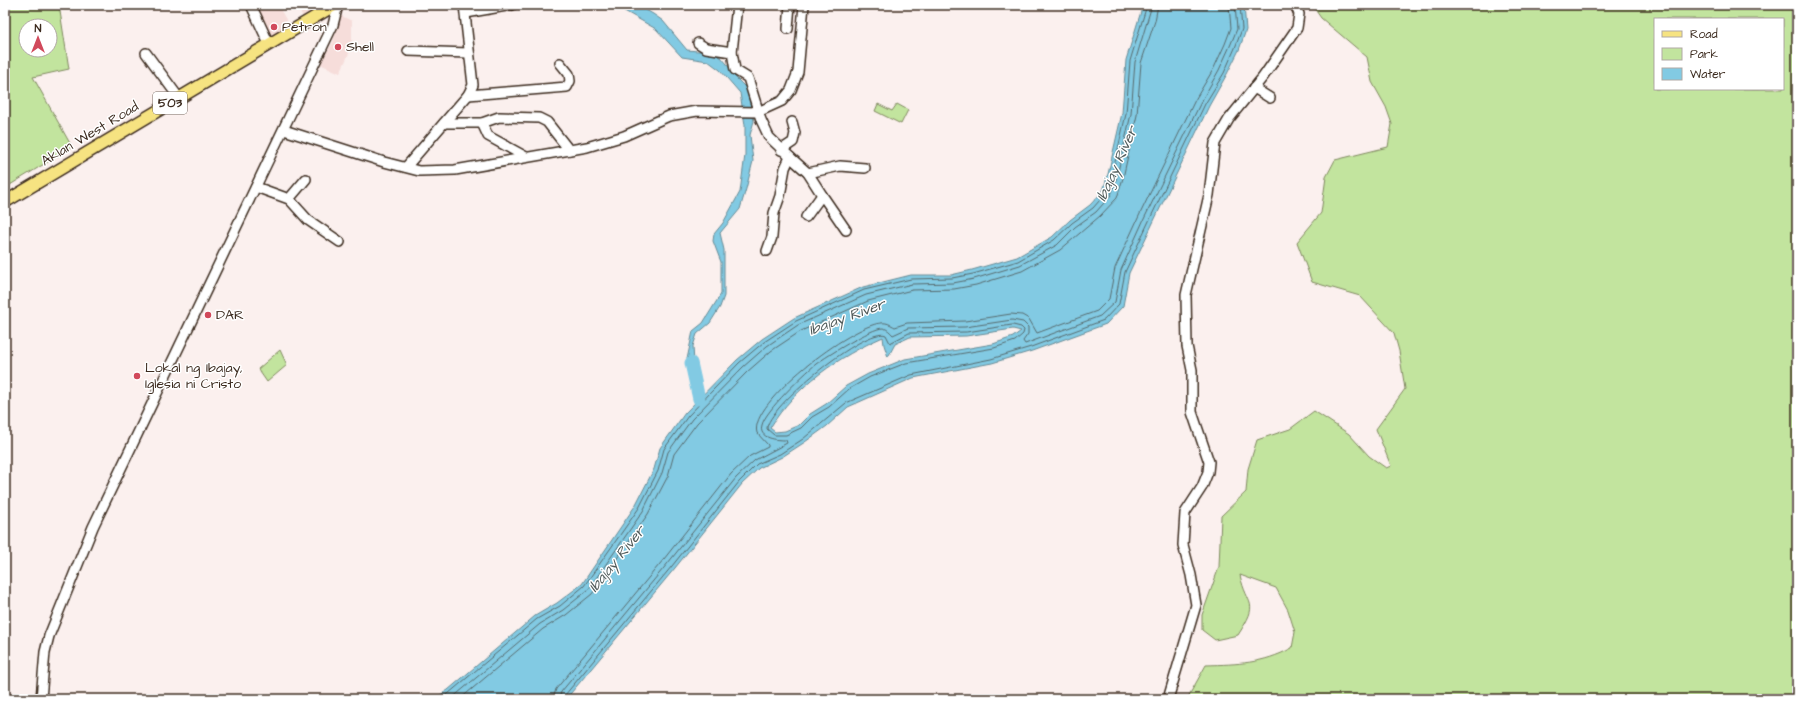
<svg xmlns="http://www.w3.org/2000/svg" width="1802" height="704" font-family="'Architects Daughter',sans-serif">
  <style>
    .built { fill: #f6ddda }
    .green { fill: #c2e49e; stroke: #7e875e; fill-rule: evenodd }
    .water { fill: #82cae3; stroke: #668a94; fill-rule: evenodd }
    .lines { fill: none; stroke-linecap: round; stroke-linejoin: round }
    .shore { stroke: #576a6d; stroke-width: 1 }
    .river { stroke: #82cae3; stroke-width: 13 }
    .minor-casing { stroke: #3b2a1e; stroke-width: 12 }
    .major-casing { stroke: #3b2a1e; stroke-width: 14 }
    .minor { stroke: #fff; stroke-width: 9 }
    .major { stroke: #f6e381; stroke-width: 11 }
    .poi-dot { fill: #d1495b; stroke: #fff; stroke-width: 1.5 }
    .labels { text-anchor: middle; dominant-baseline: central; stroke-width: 3; stroke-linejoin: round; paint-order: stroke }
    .shield { fill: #fff; stroke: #766a62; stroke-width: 1 }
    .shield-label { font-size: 13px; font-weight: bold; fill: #3b2a1e }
    .poi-label { font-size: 14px; fill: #3b2a1e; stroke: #fff; text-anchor: start }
    .street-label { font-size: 14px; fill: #3b2a1e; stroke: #fff }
    .water-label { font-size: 15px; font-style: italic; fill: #505a59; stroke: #fff }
  </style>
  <rect width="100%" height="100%" fill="#fbf0ee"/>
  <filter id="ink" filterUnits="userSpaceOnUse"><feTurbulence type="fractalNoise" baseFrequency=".025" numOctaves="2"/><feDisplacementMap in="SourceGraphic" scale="8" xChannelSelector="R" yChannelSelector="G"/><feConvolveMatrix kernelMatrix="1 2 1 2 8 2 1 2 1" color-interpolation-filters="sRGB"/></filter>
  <g filter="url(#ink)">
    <g class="built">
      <path d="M 270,5 L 278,5 L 290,27 L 270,37 L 257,12 Z"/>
      <path d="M 296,5 L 322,5 L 322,7 L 303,17 Z"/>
      <path d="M 340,15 L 352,21 L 352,47 L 340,73 L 320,64 L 333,42 Z"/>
    </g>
    <g class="green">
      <path d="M 5,5 L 59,5 L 69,69 L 33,77 L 72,147 L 5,188 ZM 26,26 L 50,26 L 50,50 L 26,50 Z"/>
      <path d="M 1312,5 L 1797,5 L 1797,699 L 1187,699 L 1206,665 C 1238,664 1262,664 1292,648 L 1295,632 L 1288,610 L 1276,588 L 1240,575 C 1247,608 1261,600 1238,635 L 1215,640 L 1202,630 L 1202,615 L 1219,567 L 1221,516 L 1246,492 L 1248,469 L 1257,440 L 1290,429 L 1314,411 L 1349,434 L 1369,456 L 1386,468 L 1391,466 L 1376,429 L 1405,389 L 1399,351 L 1394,333 L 1360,296 L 1312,282 L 1297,242 L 1321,213 L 1326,177 L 1335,160 L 1388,147 L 1392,124 L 1386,107 L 1372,82 L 1367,57 L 1321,18 ZM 1655,19 L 1783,19 L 1783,89 L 1655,89 Z"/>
      <path d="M 878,104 L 892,111 L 897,104 L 908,110 L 901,124 L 875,111 Z"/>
      <path d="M 280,350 L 287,365 L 267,382 L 258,369 Z"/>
    </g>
    <g class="water">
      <path d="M 614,5 L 637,5 L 653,14 L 663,21 L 687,50 L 709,52 L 721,57 L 727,64 L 734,76 L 747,89 L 754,121 L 750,135 L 753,161 L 746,189 L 740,209 L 720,233 L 724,250 L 724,296 L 720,307 L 710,323 L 697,334 L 693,346 L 695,381 L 694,383 L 686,364 L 693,331 L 703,323 L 721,294 L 721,262 L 713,241 L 714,234 L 723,223 L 740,192 L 745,155 L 745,125 L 740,93 L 720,70 L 708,61 L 682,57 L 656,29 Z"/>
      <path d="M 1143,5 L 1244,5 L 1246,30 L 1239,50 L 1227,74 L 1209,106 L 1129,273 L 1123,306 L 1106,324 L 1032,351 L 992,363 L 913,378 L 848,407 L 827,426 L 805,442 L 782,457 L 759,468 L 742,484 L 675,568 L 566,699 L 434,699 L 448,690 L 535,616 L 557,603 L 582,584 L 635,506 L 654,469 L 660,448 L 685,413 L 737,360 L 762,339 L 794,318 L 863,287 L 911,275 L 951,275 L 972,270 L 1017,257 L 1052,237 L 1070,220 L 1090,205 L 1103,191 L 1108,174 L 1122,113 L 1126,60 ZM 1013,329 L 1021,331 L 1013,337 L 993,344 L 905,359 L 868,374 L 846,386 L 826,404 L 810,414 L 799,425 L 785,431 L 775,432 L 770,428 C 795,386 840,356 883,337 L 884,345 L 888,357 L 895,344 L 910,337 L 966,336 Z"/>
    </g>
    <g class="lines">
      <g class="shore">
        <path d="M 1013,325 L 1021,327 L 1024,330 L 1023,334 L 1015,341 L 994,348 L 906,363 L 870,377 L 849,389 L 829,407 L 812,417 L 801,428 L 786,435 L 774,435 L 767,429 C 766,408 866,326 886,335 L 890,343 L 909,333 L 966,332 Z"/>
        <path d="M 442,699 L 537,619 L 560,606 L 584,586 L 639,508 L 658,471 L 664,449 L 688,416 L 739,363 L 764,342 L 796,321 L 864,290 L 911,279 L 952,278 L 973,274 L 1018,261 L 1054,240 L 1072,223 L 1093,208 L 1107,192 L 1112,175 L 1126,114 L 1130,61 L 1147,5"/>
        <path d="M 451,699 L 540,624 L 563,610 L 588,590 L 643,511 L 662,473 L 668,452 L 692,419 L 743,367 L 767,346 L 798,325 L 866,295 L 912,284 L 953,283 L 974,279 L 1020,265 L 1057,245 L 1075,227 L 1096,212 L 1111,195 L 1117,176 L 1131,114 L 1135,62 L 1152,5"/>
        <path d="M 460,699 L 543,629 L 566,615 L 592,594 L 648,514 L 668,476 L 674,454 L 697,423 L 747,372 L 771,351 L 801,331 L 868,301 L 912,290 L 954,289 L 976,285 L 1022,271 L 1060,250 L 1100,216 L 1117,198 L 1123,178 L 1137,115 L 1141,63 L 1155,21 L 1158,5"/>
        <path d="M 553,699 L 556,689 L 664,559 L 731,474 L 750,456 L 768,447 L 768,445 L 757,433 C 748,403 852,325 881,323 C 887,322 891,325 895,327 L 907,323 L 965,321 L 1011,314 L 1022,315 L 1029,319 L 1037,333 L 1097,311 L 1109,299 L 1115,268 L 1139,216 L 1195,100 L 1214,68 L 1225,44 L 1231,28 L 1229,5"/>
        <path d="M 559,699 L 561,692 L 668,563 L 736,478 L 755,460 L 787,443 L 786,440 C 777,440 758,439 762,425 C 765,411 804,374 816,364 C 827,356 871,328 883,328 C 888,329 890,332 893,335 L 908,328 L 965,327 L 1012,320 L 1023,322 L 1028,327 L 1028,334 L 1023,341 L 1025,344 L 1100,316 L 1115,302 L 1121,270 L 1144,219 L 1201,102 L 1219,70 L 1230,46 L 1237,29 L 1235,5"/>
        <path d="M 564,699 L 565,695 L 672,566 L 739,482 L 757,464 L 780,454 L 803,439 L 846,403 L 911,375 L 991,359 L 1031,347 L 1104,320 L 1119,304 L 1125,272 L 1149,221 L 1205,104 L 1224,73 L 1235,48 L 1242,29 L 1240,5"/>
      </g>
      <path class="river" d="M 691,363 L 699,399"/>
      <g class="minor-casing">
        <g id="minor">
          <path d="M 251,5 L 269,44"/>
          <path d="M 737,5 L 732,52 L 735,70 L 748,78 L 761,120 L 769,137 L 790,157 L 785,168 L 780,196 L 774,213 L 772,237 L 767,251"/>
          <path d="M 466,13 L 512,5"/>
          <path d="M 788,29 L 790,5"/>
          <path d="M 698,43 L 706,48 L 732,52"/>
          <path d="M 408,51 L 469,53"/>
          <path d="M 146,53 L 179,98"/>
          <path d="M 1254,88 L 1270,98"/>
          <path d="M 468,95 L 567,87 L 570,81 L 569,74 L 560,63"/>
          <path d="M 444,123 L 482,123 L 499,117 L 539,118 L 547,122 L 569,150"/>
          <path d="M 482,123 L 488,136 L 526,157"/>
          <path d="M 284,130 L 384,162 L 419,171 L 455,170 L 587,147 L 624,136 L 669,116 L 697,111 L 758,112 L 782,101 L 791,90 L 798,72 L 804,5"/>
          <path d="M 781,150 L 793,142 L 795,133 L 792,122"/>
          <path d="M 790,157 L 808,173 L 822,195 L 806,217"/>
          <path d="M 406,167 L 468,95 L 473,85 L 464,5"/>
          <path d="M 808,173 L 840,166 L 865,168"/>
          <path d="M 256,187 L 289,199 L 308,220 L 340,242"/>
          <path d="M 822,195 L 846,230"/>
          <path d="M 289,199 L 306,179"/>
          <path d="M 41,699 L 45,652 L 49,636 L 93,527 L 333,25 L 338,5"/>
          <path d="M 1168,699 L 1196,605 L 1191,575 L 1183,545 L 1185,513 L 1202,487 L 1208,472 L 1209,462 L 1192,412 L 1192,370 L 1187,346 L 1186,295 L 1209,195 L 1215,143 L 1229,119 L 1263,77 L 1297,28 L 1299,14 L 1295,5"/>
        </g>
      </g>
      <g class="major-casing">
        <path id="major" d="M 5,202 L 335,5"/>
      </g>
      <use href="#minor" class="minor"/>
      <use href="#major" class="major"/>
    </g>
  </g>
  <g class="poi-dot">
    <circle cx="274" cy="27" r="4"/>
    <circle cx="338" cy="47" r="4"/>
    <circle cx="208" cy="315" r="4"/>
    <circle cx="137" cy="376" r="4"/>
  </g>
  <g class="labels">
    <rect class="shield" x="153" y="92" width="34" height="22" rx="3"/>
    <g class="shield-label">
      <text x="170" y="103">503</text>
    </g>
    <g class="poi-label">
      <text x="282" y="27">Petron</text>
      <text x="346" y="47">Shell</text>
      <text x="216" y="315">DAR</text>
      <text x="145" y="368">Lokal ng Ibajay,<tspan x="145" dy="16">Iglesia ni Cristo</tspan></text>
    </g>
    <g class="street-label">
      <text transform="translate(90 134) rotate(-31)">Aklan West Road</text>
    </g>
    <g class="water-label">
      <text transform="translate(1117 164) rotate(-66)">Ibajay River</text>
      <text transform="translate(847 317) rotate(-20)">Ibajay River</text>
      <text transform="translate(617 559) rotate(-51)">Ibajay River</text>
    </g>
  </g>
  <rect width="1802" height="704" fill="none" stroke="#fff" stroke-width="20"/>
  <rect x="10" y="10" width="1782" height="684" fill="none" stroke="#3b2a1e" stroke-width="1.5" filter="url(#ink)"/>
  <rect x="1654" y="18" width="130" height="72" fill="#ffffff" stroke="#b1aaa5"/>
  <rect x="1662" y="31" width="20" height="6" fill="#f6e381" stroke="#b1aaa5"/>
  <text x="1690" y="38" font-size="12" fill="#3b2a1e">Road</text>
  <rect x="1662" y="48" width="20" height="12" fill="#c2e49e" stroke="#b1aaa5"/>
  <text x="1690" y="58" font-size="12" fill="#3b2a1e">Park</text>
  <rect x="1662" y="68" width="20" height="12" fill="#82cae3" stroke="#b1aaa5"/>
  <text x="1690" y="78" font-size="12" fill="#3b2a1e">Water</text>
  <g transform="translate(38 38)"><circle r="19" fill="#ffffff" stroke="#b1aaa5"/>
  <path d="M0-3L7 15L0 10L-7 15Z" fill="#d1495b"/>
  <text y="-6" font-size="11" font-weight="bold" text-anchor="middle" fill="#3b2a1e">N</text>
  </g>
</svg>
